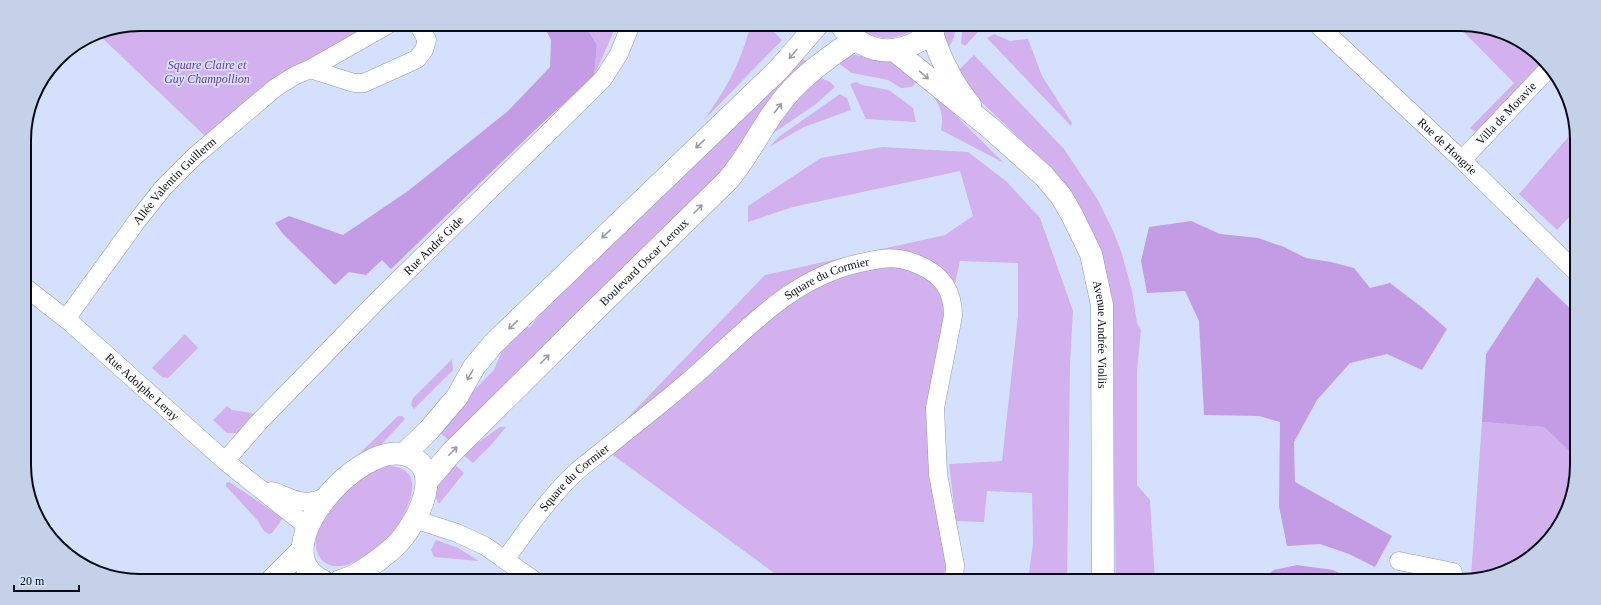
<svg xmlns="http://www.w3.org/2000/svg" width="1601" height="605" font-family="'Times New Roman',serif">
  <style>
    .green { fill: #d2b1ee }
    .forest { fill: #c49ce6 }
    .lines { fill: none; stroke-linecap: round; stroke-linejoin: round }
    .street-casing { stroke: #8f9bb4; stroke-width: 19 }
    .secondary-casing { stroke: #8f9bb4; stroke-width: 23 }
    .street { stroke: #fff; stroke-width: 18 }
    .secondary { stroke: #fff; stroke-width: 22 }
    .oneway { stroke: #9c9da1 }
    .labels { text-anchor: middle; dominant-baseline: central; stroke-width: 3.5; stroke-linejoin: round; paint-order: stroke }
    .park-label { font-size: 12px; font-style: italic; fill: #6e3b92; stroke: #d5e1fc }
    .street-label { font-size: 12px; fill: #070b13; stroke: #d5e1fc }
    .rim { fill: none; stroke: #070b13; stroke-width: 2 }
  </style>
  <rect width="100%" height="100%" fill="#d5e1fc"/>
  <g class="green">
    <path d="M 140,24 L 387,24 L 307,61 L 261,88 L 206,137 L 97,33 Z"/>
    <path d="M 583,24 L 617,24 L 594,76 L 597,45 L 585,25 Z"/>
    <path d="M 751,24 C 765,24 773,30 782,40 L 704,120 C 728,86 740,64 751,24 Z"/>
    <path d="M 852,24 L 921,24 C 897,43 876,42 852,24 Z"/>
    <path d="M 944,24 L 956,24 C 955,37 953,43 944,52 L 942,40 Z"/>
    <path d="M 963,24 L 981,24 L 981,29 L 965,46 L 961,43 Z"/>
    <path d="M 1456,24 L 1498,30 L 1548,64 L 1479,134 L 1470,128 L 1514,83 Z"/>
    <path d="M 994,34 L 1010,41 L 1028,39 L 1042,76 L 1072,123 L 1071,126 L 987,38 Z"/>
    <path d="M 854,55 L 887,59 L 919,79 L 912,87 L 901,88 L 888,80 L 852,73 L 838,63 L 844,57 Z"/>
    <path d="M 974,55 L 1064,149 L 1098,200 L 1114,233 L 1122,254 L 1132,291 L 1137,323 L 1141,330 L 1137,371 L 1137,485 L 1150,500 L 1155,581 L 1116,581 L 1111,314 L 1025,144 L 966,87 L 957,72 Z"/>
    <path d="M 802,58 L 809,64 L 731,164 L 453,444 L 436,429 L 494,370 L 502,351 L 498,347 L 522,322 L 529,328 L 558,293 Z"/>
    <path d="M 819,77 L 830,82 L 835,87 L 816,104 L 772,134 L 799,97 Z"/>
    <path d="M 856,82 L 862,85 L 889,90 L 913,108 L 916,122 L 866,119 L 850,84 Z"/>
    <path d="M 840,94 L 847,98 L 851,110 L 804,127 L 769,147 L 780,136 Z"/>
    <path d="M 935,95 L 1004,163 L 941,130 C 944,118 941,106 934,98 Z"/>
    <path d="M 1576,128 L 1576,210 L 1557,230 L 1519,194 Z"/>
    <path d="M 882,147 L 968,152 L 1007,182 L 1040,218 L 1073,311 L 1070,364 L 1067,581 L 1028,581 L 1033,543 L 1032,493 L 987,491 L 984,522 L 956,521 L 949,464 L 1002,461 L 1018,316 L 1018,263 L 960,261 L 928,404 L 947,567 L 946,581 L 785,581 L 613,455 L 611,435 L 765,275 L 945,235 L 973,216 L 960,171 L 793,207 L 748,222 L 748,206 L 821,158 Z"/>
    <path d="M 185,334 L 198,348 L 168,378 L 162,377 L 152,368 Z"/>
    <path d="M 452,359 L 453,370 L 414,409 L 411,405 L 413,398 Z"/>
    <path d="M 227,406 L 232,410 L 258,414 L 240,433 L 227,433 L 213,420 Z"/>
    <path d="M 398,416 L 402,416 L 405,419 L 380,446 L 360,456 L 359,454 Z"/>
    <path d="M 1482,422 L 1544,427 L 1577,458 L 1571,502 L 1532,557 L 1476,578 L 1471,577 Z"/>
    <path d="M 500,427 L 506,427 L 491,445 L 473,463 L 462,454 Z"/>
    <path d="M 453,463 L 464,473 L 439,504 C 429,488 443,474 453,463 Z"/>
    <path d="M 388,466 C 435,467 402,524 385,542 C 379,549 368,555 360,559 C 324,580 304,551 323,518 C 327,510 350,484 357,479 C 366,473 378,470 388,466 Z"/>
    <path d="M 229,482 L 283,518 L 272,533 L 269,534 L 264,531 L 258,521 L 226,486 L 226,483 Z"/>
    <path d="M 436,540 L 458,548 L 479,561 L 434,557 L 431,550 Z"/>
  </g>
  <g class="forest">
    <path d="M 543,24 L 585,25 L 597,45 L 594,76 L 536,129 L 391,269 L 382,260 L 366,275 L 349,272 L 335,285 L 283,234 L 275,223 L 289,216 L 343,235 L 408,191 L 508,111 L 550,67 L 551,40 Z"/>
    <path d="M 1191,221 L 1220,234 L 1258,238 L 1284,247 L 1306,258 L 1331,262 L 1354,268 L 1370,288 L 1390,283 L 1424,309 L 1447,329 L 1422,370 L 1387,354 L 1350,363 L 1317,400 L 1294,442 L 1295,482 L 1392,536 L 1375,567 L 1349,554 L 1320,544 L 1287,546 L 1279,506 L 1280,422 L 1259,416 L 1204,415 L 1199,321 L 1185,291 L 1147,293 L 1141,261 L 1149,227 Z"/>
    <path d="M 1537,277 L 1577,315 L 1577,458 L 1544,427 L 1482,422 L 1486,354 Z"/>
    <path d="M 1297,565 L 1333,570 L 1357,581 L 1258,581 L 1274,570 Z"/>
  </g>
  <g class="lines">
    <g class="street-casing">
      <g id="street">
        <path id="s1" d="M 1317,24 L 1462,160 L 1576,272"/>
        <path d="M 310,69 L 354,83 L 364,83 L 417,59 L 424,50 L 427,40 L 418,24"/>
        <path id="s2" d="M 1462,160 L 1550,67"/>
        <path id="s3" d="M 25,287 L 71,323 L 225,461 L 308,527"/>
        <path id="s4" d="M 66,319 L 137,221 L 163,188 L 195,156 L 275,88 L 294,76 L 310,69 L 389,24"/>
        <path id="s5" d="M 225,461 L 259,422 L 377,301 L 603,79 L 619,54 L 631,24"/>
        <path d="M 272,491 C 296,499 301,508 328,496"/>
        <path d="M 414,519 L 457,533 L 485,546 L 535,581"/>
        <path id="s6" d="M 505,560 C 526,531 547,500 573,475 C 582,466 592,459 601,452 C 629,429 658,407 686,383 C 741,337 786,279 860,263 C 884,258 896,255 919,265 C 943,275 953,291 953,316 L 935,408 L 938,474 L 955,565 L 954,581"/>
        <path d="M 1399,561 L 1453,572"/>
      </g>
    </g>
    <g class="secondary-casing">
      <g id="secondary">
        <path d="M 840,24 C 861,50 888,59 919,41 C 927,35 932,33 936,24"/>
        <path d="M 932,33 C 940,58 953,84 970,105"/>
        <path id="s7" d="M 894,50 L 989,127 L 1044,176 L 1061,196 L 1072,215 L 1091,254 L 1102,305 L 1103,581"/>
        <path d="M 404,454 L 429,430 L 457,397 L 474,367 L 493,344 L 779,69 L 818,24"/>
        <path id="s8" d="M 428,480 L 452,452 L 588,317 L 728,180 C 747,158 759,132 776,109 C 796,80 826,59 854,40"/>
        <path d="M 271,581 L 302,550"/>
        <path d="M 323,581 C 260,553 358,440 406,455 C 446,467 418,520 400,541 C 388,554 358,577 340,581"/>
      </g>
    </g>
    <use href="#street" class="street"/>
    <use href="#secondary" class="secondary"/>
  </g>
  <defs><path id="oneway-shaft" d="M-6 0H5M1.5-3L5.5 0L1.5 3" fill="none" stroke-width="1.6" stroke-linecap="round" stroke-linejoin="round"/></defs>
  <g class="oneway">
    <use href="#oneway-shaft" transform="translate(793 54) rotate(130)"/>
    <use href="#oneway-shaft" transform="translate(924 75) rotate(41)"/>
    <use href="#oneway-shaft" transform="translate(778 108) rotate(-52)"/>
    <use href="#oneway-shaft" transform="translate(700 144) rotate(137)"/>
    <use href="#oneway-shaft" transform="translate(698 209) rotate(-45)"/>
    <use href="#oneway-shaft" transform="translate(606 234) rotate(136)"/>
    <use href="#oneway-shaft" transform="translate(513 325) rotate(136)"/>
    <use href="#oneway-shaft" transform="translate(545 359) rotate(-45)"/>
    <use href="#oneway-shaft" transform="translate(470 375) rotate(120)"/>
    <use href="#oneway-shaft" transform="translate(453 451) rotate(-45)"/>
  </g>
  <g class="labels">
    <g class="park-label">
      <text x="207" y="65">Square Claire et<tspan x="207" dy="14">Guy Champollion</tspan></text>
    </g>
    <g class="street-label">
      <text stroke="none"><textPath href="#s2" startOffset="64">Villa de Moravie</textPath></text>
      <text stroke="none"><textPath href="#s1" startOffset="179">Rue de Hongrie</textPath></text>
      <text stroke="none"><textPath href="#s4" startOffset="176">Allée Valentin Guillerm</textPath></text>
      <text stroke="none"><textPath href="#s5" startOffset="300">Rue André Gide</textPath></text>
      <text stroke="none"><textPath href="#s8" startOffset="307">Boulevard Oscar Leroux</textPath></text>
      <text stroke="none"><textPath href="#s6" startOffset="432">Square du Cormier</textPath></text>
      <text stroke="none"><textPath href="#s7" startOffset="369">Avenue Andrée Viollis</textPath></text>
      <text stroke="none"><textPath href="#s3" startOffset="154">Rue Adolphe Leray</textPath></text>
      <text stroke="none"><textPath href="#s6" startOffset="108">Square du Cormier</textPath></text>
    </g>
  </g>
  <path d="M0 0H1601V605H0ZM140 31H1461A109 109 0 0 1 1570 140V465A109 109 0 0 1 1461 574H140A109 109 0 0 1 31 465V140A109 109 0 0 1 140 31Z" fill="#c5d0e9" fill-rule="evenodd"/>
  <path class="rim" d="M140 31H1461A109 109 0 0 1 1570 140V465A109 109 0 0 1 1461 574H140A109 109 0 0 1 31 465V140A109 109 0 0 1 140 31Z"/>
  <path d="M14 585v6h65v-6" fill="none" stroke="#070b13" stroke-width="2"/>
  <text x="20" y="585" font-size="12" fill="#070b13" stroke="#d5e1fc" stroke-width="3" paint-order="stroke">20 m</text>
</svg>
